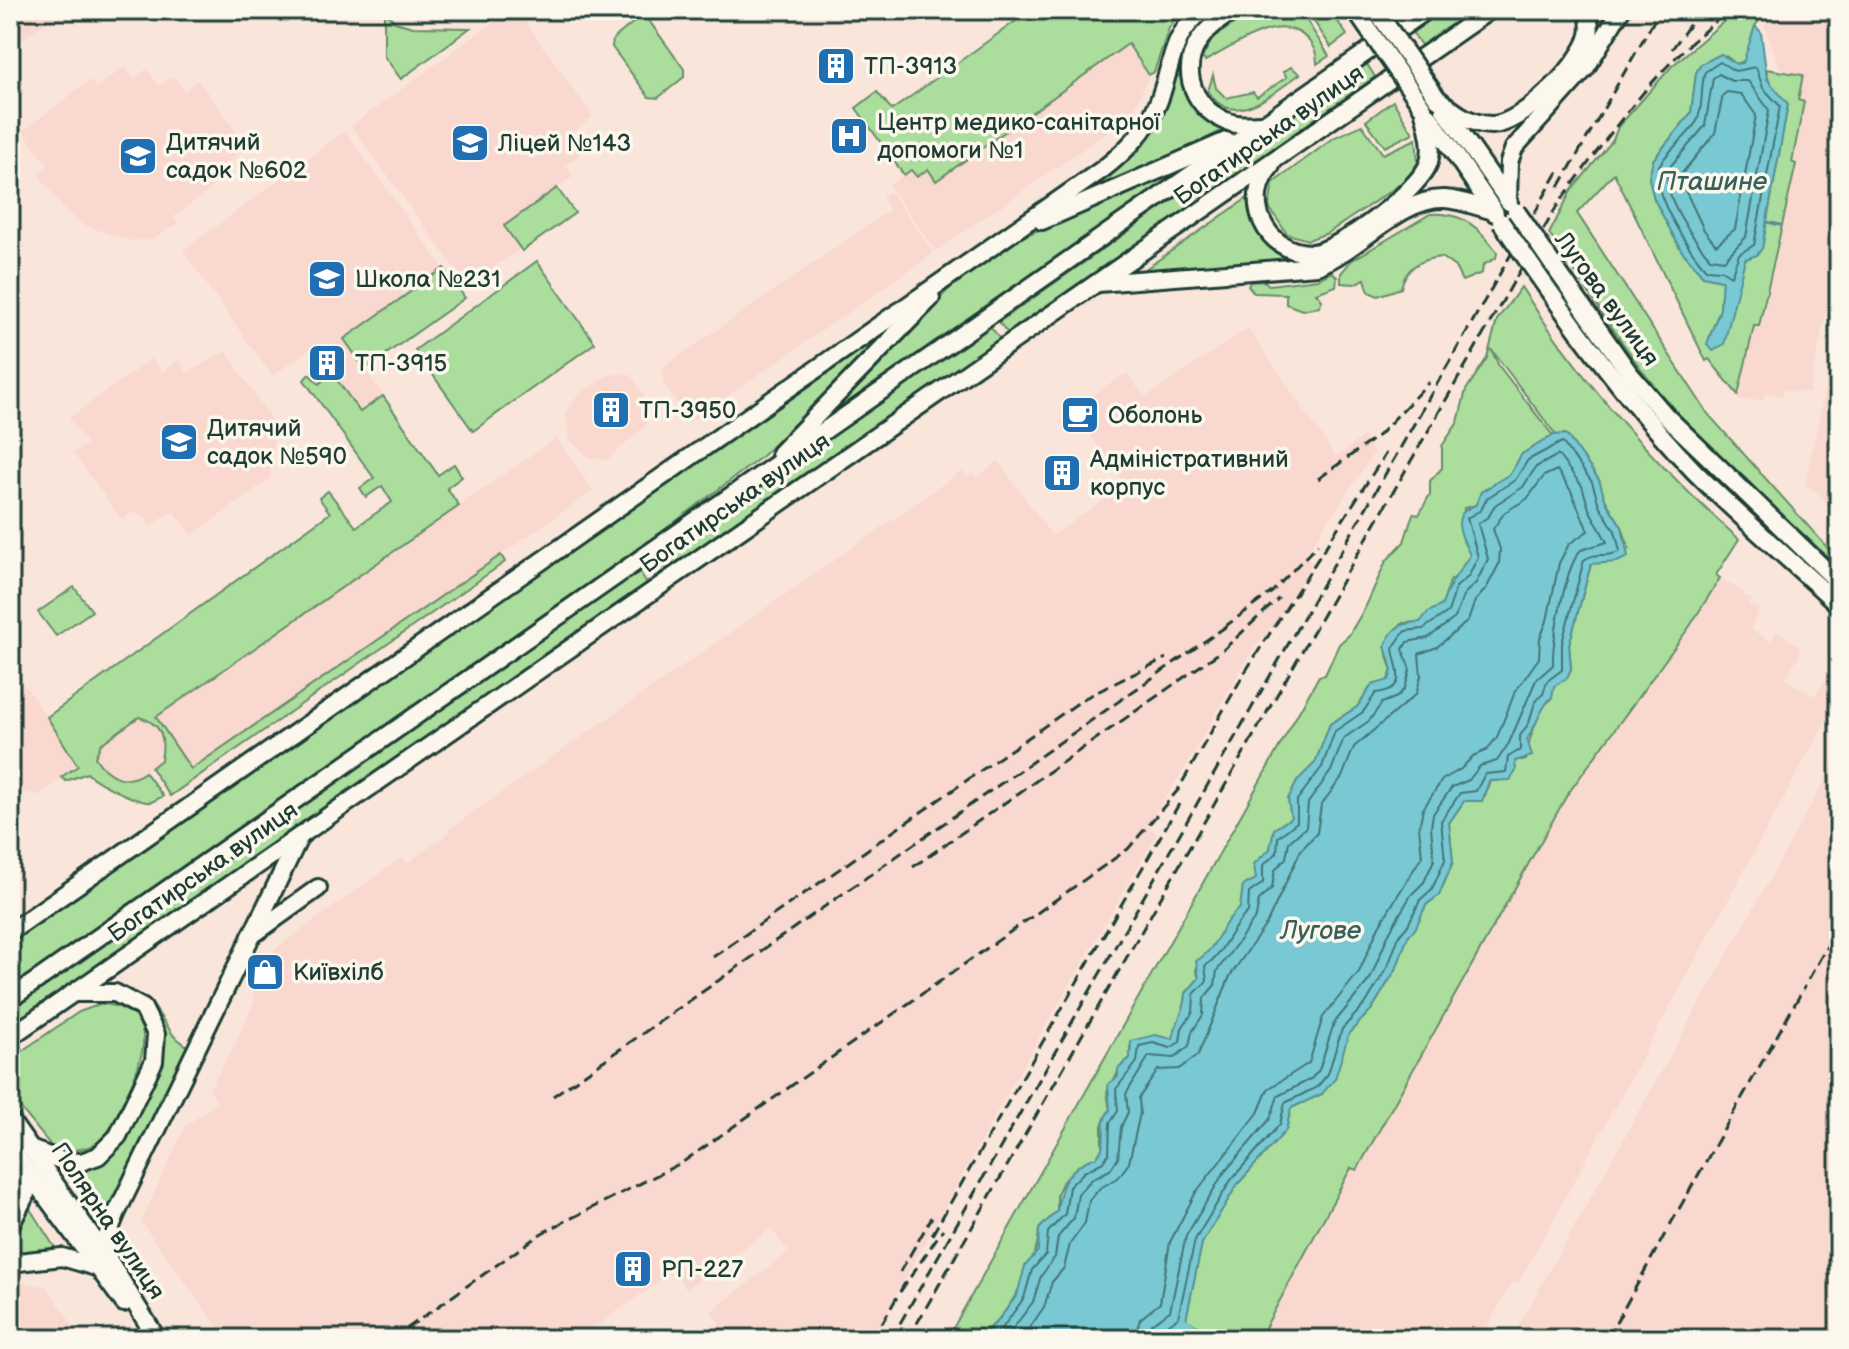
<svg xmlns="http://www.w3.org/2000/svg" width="1849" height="1349" font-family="'Balsamiq Sans',sans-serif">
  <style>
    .built { fill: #f9d8cf }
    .green { fill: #abdd9d; stroke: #658d68; stroke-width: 2 }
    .water { fill: #79c9d5; stroke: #559195; stroke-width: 2 }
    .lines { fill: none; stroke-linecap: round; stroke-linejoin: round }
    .shore { stroke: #437574; stroke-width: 2 }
    .stream { stroke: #559195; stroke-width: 3 }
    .canal { stroke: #79c9d5; stroke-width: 11 }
    .major-casing { stroke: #1f3d34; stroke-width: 22 }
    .major { stroke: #fbf7ec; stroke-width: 16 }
    .rail { stroke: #1f3d34; stroke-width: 3; stroke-dasharray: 12 6; stroke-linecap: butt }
    .major-bridge-casing { stroke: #1f3d34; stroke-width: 22; stroke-linecap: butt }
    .major-bridge { stroke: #fbf7ec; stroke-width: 16 }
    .labels { text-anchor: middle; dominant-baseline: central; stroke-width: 7; stroke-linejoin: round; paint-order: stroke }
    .poi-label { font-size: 24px; fill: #1f3d34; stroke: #fbf7ec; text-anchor: start }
    .street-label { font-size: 24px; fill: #1f3d34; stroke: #fbf7ec }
    .water-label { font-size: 26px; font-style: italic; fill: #36605c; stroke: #fbf7ec }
  </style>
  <rect width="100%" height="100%" fill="#fae5db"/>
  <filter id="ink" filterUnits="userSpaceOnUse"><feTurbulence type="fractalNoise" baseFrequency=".0125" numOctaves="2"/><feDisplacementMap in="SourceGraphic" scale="16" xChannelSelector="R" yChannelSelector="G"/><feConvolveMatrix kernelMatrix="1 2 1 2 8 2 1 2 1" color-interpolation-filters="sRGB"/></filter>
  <g filter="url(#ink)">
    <g class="built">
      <path d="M 10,10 L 64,10 L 10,48 Z"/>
      <path d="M 510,10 L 517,10 L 593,117 L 570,134 L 583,152 L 566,165 L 573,176 L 557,188 L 575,213 L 467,285 L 351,126 Z"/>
      <path d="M 1759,10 L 1839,10 L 1839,247 L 1809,393 L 1784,390 L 1782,396 L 1765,393 L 1764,400 L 1739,400 L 1754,325 L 1760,325 L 1782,231 L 1804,102 L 1798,100 L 1803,75 L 1781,71 Z"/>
      <path d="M 1129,43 L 1149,75 L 1132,115 L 936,251 L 889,186 L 911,169 L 928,168 L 937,181 Z"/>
      <path d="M 124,67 L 134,79 L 147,69 L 159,86 L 173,76 L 184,91 L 198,80 L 248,147 L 207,178 L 213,187 L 174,217 L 178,223 L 153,239 L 132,241 L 83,225 L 66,212 L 38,174 L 48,166 L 23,131 L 90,80 L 96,88 Z"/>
      <path d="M 345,131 L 465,298 L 365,368 L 383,396 L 360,412 L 332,373 L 338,368 L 320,342 L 272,376 L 183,251 Z"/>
      <path d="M 890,191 L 934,253 L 690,422 L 663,383 L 663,367 L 890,210 L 882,197 Z"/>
      <path d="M 1839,321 L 1839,518 L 1815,491 L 1805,485 Z"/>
      <path d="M 1248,328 L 1336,457 L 1363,437 L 1374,453 L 1305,555 L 1312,563 L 1278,619 L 1250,654 L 1184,769 L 1147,826 L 1157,834 L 1018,1074 L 872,1339 L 698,1339 L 720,1324 L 711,1311 L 789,1252 L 771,1229 L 686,1289 L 674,1271 L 578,1339 L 227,1339 L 141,1222 L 185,1126 L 218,1102 L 209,1089 L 234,1047 L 254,1001 L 253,992 L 264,978 L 260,971 L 266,966 L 275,949 L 402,857 L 407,863 L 450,832 L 448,830 L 962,471 L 967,477 L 973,473 L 977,478 L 998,461 L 1052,536 L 1125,485 L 1072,409 L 1127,373 L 1145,398 Z"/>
      <path d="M 226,351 L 275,425 L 270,479 L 192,535 L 174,511 L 150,526 L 144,516 L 132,512 L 122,520 L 73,453 L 87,444 L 69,418 L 152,358 L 162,372 L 179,359 L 187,373 Z"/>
      <path d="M 623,373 L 631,375 L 643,394 L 649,415 L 646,425 L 607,460 L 589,458 L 570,440 L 565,412 L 580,393 L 607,376 Z"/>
      <path d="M 556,438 L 593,491 L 191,769 L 155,717 Z"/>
      <path d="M 1720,578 L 1744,592 L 1743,595 L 1751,599 L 1749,605 L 1759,610 L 1750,629 L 1771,641 L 1777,631 L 1799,646 L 1800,653 L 1785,679 L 1815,696 L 1826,677 L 1836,682 L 1829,696 L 1837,701 L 1518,1284 L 1512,1281 L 1481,1339 L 1259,1339 L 1351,1167 L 1357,1170 L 1567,795 L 1690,626 Z"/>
      <path d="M 25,686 L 80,764 L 39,795 L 10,788 L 10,697 Z"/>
      <path d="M 139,717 L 150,720 L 161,730 L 164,741 L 161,760 L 137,778 L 112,776 L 102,770 L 95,757 L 97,750 L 128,721 Z"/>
      <path d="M 1839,755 L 1839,1339 L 1511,1339 L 1767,884 Z"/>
      <path d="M 21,1282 L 47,1287 L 82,1339 L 10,1339 L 10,1290 Z"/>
    </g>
    <g class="green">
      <path d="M 384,10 L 395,22 L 413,27 L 470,28 L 401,79 L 384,56 Z"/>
      <path d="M 1031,10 L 1181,10 L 1169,28 L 1154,72 L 1149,75 L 1128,44 L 936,181 L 928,169 L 917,177 L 911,170 L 904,175 L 856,108 L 877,92 L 892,110 Z"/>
      <path d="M 1254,10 L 1313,10 L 1305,18 L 1329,56 L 1317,64 C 1317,54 1315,49 1309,41 C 1281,8 1233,48 1205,61 L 1202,58 L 1213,38 Z"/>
      <path d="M 1321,10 L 1330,10 L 1347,35 L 1331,47 L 1311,17 Z"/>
      <path d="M 1444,10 L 1476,10 L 1423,48 L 1412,32 Z"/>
      <path d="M 1737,10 L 1759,10 L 1762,17 L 1755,26 L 1747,60 L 1736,64 L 1726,56 L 1701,64 L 1696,73 L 1691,113 L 1653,160 L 1649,178 L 1654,199 L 1681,250 L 1703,276 L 1722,280 L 1720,309 L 1710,335 L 1726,329 L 1745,259 L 1757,255 L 1762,248 L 1788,104 L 1770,85 L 1766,69 L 1803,75 L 1798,100 L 1804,102 L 1792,162 L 1796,164 L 1759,326 L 1754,326 L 1738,395 L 1709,359 L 1706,361 L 1614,173 L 1577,213 L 1708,414 L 1834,555 L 1831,560 C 1775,507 1715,457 1665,399 C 1621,347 1588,289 1549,234 L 1571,191 L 1613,140 L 1618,127 L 1672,66 Z"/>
      <path d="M 640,17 L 647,18 L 684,69 L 684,77 L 658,98 L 649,97 L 612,47 L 613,39 Z"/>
      <path d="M 1367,64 L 1375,77 L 1008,334 L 999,322 Z"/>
      <path d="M 1291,67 L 1300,74 C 1274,92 1233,132 1208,91 L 1213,75 L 1216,88 L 1226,98 L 1253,92 L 1257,97 L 1287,77 L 1283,72 Z"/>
      <path d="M 1180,75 C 1184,102 1202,119 1226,129 L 1085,195 C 1090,187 1105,179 1114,172 C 1145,145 1164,116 1176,77 Z"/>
      <path d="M 1393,101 L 1413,133 L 1385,147 L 1366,121 Z"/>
      <path d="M 1362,125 L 1383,154 L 1416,139 L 1418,162 L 1405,181 L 1328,233 L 1308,240 L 1287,234 L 1269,207 L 1273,183 L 1335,137 Z"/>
      <path d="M 1202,158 L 803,436 L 959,279 L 1020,238 Z"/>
      <path d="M 557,188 L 575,213 L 522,251 L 504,226 Z"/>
      <path d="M 1249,197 C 1248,231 1272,253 1302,261 L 1141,272 Z"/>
      <path d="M 1430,214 C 1463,212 1479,227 1497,252 L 1496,258 L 1483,265 L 1482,273 L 1462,281 L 1455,267 L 1441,257 C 1420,259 1405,268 1401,288 L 1378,296 L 1369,292 L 1365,279 L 1354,284 L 1341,283 L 1341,273 L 1351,261 Z"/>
      <path d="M 537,261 L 595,343 L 473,431 L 415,350 Z"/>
      <path d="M 444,268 L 465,298 L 365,369 L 344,339 Z"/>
      <path d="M 1332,272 L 1337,277 L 1336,286 L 1316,293 L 1322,300 L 1319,307 L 1302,310 L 1286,304 L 1286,294 L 1254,293 L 1248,286 L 1250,282 L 1264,281 L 1269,285 L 1318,279 Z"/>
      <path d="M 1521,287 C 1581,381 1655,465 1739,539 L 1716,575 L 1720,578 L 1690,626 L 1567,795 L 1357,1170 L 1351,1168 L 1259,1339 L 1219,1339 L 1186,1319 L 1202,1243 L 1237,1185 L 1286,1130 L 1291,1108 L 1322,1094 L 1349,1033 L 1372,1009 L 1396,969 L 1408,936 L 1415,929 L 1426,905 L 1439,895 L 1453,862 L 1449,823 L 1464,801 L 1485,796 L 1490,781 L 1497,781 L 1517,760 L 1526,760 C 1527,740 1536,725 1543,705 L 1551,700 L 1554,685 L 1567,678 L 1571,669 L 1569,645 L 1591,564 L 1629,548 L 1622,527 L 1603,496 L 1599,480 L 1566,434 L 1556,435 L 1491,349 L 1499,366 L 1553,436 L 1522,454 L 1510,474 L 1481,492 L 1476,505 L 1464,508 L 1463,541 L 1471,555 L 1461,573 L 1450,581 L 1442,606 L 1420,622 L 1403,623 C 1384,636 1383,650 1392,670 L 1387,682 L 1372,685 L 1357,707 L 1330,724 L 1315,763 L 1298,780 L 1288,799 L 1291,818 L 1274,829 L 1270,849 L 1256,880 L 1243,886 L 1240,909 C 1226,917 1222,939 1211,951 C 1204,960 1200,958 1196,970 L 1199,978 L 1186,993 C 1186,1012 1175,1021 1173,1039 L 1130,1047 L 1130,1058 L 1122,1065 L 1107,1092 L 1110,1110 L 1102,1125 L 1102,1149 L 1097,1157 L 1063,1181 L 1057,1194 L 1057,1211 L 1039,1229 C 1039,1260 1007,1321 977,1337 C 970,1341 956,1339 947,1339 L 1319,676 L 1325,675 L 1339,644 L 1349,635 L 1366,606 L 1386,561 L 1404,542 L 1413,514 L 1419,515 L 1430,494 L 1430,481 L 1442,468 L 1442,446 L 1458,422 L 1466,390 L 1487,358 L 1497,320 Z"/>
      <path d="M 895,326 L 760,458 L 663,531 L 10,989 L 10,942 Z"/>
      <path d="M 991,327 L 1001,340 L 655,577 L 650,563 Z"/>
      <path d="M 332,373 L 360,412 L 383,396 L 438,475 L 454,464 L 462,477 L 447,488 L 459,506 L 156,717 L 191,769 L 501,555 L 505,562 L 170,796 L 151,768 L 161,760 C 165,738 163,724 139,717 L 101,744 L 95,757 C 106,776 126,786 145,772 L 163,796 C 159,798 155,801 151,802 C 139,804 96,782 87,773 L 66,781 L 61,777 L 78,766 L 47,717 L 330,513 L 319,498 L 328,491 L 356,527 L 392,502 L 382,486 L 366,497 L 360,488 L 374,478 L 304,380 L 309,374 L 319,384 Z"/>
      <path d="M 639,571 L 647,583 L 10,1028 L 10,1010 Z"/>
      <path d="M 74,587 L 92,611 L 56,636 L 38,612 Z"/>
      <path d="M 150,1001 L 174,1036 L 187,1046 L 104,1220 L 71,1175 L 70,1168 L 93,1163 L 162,1052 L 148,1005 Z"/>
      <path d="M 101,1004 C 165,1008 142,1064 124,1100 C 116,1116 110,1137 93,1145 C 79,1152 65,1151 51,1146 L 10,1095 L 10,1059 L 79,1012 Z"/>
      <path d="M 30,1209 L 57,1251 L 10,1256 L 10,1234 Z"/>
    </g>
    <g class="water">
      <path d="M 1755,26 L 1761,32 L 1767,79 L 1788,104 L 1762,248 L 1757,255 L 1745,259 L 1724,344 L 1713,351 L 1707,344 L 1720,309 L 1722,280 L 1703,276 L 1681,250 L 1654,199 L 1649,178 L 1653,160 L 1691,113 L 1696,73 L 1701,64 L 1721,54 L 1736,64 L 1743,63 Z"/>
      <path d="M 1566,434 L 1599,480 L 1606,502 L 1622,527 L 1628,557 L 1617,562 L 1591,564 L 1569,645 L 1571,669 L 1567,678 L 1554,686 L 1552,697 C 1539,709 1538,724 1527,739 L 1532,756 L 1515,761 L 1516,771 L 1510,780 L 1489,781 L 1482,801 L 1464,801 L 1449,823 L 1453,862 L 1439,895 L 1426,905 L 1415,929 L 1408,936 L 1396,969 L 1372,1009 L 1349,1033 L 1335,1079 L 1322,1094 L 1291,1108 L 1286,1130 L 1237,1185 L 1202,1243 L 1185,1324 L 1160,1339 L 975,1339 L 997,1322 L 1017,1295 L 1025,1266 L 1038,1251 L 1039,1229 L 1057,1211 C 1060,1189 1064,1173 1086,1161 C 1093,1158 1098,1158 1101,1151 C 1108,1136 1098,1123 1110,1110 L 1108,1084 L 1118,1077 L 1118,1069 L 1130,1058 L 1131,1041 L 1155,1035 L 1173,1039 C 1175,1021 1186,1012 1186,993 L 1199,978 L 1196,961 C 1219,948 1221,921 1240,908 L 1243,886 L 1256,879 L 1254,864 L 1270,849 L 1274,829 L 1291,818 L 1288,799 L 1298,780 L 1315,763 L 1330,724 L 1357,707 L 1372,685 L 1389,680 L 1392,670 L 1385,646 C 1392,627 1401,623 1420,622 L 1428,612 L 1442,605 C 1448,585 1459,572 1470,555 C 1461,535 1448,514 1476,505 L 1481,492 L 1510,474 L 1522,454 L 1554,435 Z"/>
    </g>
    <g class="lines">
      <g class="shore">
        <path d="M 1720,62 L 1735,71 L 1756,67 L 1763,88 L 1780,106 L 1754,245 L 1739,254 L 1731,276 L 1721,270 L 1706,269 C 1690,252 1646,187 1660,164 C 1670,148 1688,137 1697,121 C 1704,106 1700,87 1705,72 Z"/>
        <path d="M 1719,74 L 1732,81 L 1748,81 L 1769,110 L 1746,237 L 1724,260 L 1710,258 C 1693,238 1662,197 1668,169 L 1705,126 L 1713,78 Z"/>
        <path d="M 1727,92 L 1741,94 L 1756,115 L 1735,229 L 1716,245 L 1704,230 L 1679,177 L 1715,133 L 1723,95 Z"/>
        <path d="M 988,1339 L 1003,1327 L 1024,1298 L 1032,1270 L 1046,1254 L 1048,1232 L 1065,1214 L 1069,1187 L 1084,1172 L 1103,1162 L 1109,1153 L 1110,1123 L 1118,1111 L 1116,1089 L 1137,1062 L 1139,1046 L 1153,1043 L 1170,1048 L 1180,1042 L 1182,1028 L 1193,1012 L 1194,994 L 1207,981 L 1205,966 C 1225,953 1230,927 1248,912 L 1249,893 L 1263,883 L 1263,865 L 1277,853 L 1278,837 L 1297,822 L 1297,800 L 1322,767 L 1335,731 L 1363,712 L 1376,693 C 1411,688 1395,669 1393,648 L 1405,631 L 1423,629 L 1448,612 L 1456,587 L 1468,577 L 1478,557 L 1467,518 L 1481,510 L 1487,498 L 1515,480 L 1528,460 L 1562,442 L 1592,482 L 1599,505 L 1615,531 L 1620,551 C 1608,559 1595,551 1584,560 L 1562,643 L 1562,670 L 1547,681 L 1543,694 L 1535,702 L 1529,723 L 1520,736 L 1520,750 L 1508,757 L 1506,772 L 1485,774 L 1476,791 L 1460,793 L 1441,821 L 1445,860 L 1432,889 L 1420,900 L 1408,925 L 1399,936 L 1388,966 L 1366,1003 L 1342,1029 L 1328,1074 L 1317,1087 L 1285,1103 L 1280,1124 L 1231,1180 L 1195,1240 L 1178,1318 L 1159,1330 L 1156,1339"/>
        <path d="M 1005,1339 L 1033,1302 L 1041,1276 L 1055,1257 L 1058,1237 L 1074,1218 L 1078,1194 L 1092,1179 L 1110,1170 L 1118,1158 L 1121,1127 L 1128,1112 L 1126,1094 L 1149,1056 L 1174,1058 L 1189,1046 L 1192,1032 L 1203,1015 L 1204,998 L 1215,985 L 1217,971 L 1256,917 L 1259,900 L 1272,888 L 1275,870 L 1286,858 L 1289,842 L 1306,827 L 1308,803 L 1331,771 L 1344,738 L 1369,721 L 1382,703 L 1397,697 L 1405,688 L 1410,670 L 1403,649 L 1407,642 L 1428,638 L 1455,618 L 1464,594 L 1476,583 L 1488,559 L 1478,524 L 1489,516 L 1495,505 L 1523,487 L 1536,467 L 1558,455 L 1582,486 L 1589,509 L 1607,542 L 1581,550 C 1565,566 1552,642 1553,665 L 1536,680 L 1509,743 L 1497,761 L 1480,766 L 1469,780 L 1452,787 L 1433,814 L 1431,827 L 1434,860 L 1424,882 L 1411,895 L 1390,931 L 1370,979 L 1334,1023 L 1319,1070 L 1311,1079 L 1278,1096 L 1270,1119 L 1223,1174 L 1186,1236 L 1170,1311 L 1151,1324 L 1146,1339"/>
        <path d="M 1022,1339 L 1044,1307 L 1052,1282 L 1064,1268 L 1070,1244 L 1085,1223 L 1089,1201 L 1100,1188 L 1118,1178 L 1129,1163 L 1140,1113 L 1139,1098 L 1158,1070 L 1179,1069 L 1198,1055 L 1230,976 L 1267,923 L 1301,850 L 1317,833 L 1321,805 L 1342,777 L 1354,747 L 1416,694 L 1421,676 L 1419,654 L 1437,647 L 1468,621 L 1475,601 L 1486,589 L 1499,564 L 1500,549 L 1493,529 L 1505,512 L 1527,499 L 1544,476 L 1557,470 L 1571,491 L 1588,531 L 1569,544 L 1559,563 L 1547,621 L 1540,638 L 1539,658 L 1515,692 L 1497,737 L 1487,750 L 1473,756 L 1461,769 L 1442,780 L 1423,809 L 1419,827 L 1422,856 L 1379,926 L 1359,972 L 1323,1017 L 1309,1063 L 1268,1089 L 1258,1113 L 1196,1192 L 1170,1242 L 1160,1303 L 1140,1319 L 1134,1339"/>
      </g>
      <path class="stream" d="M 1767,222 L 1780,225"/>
      <path class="canal" d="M 1185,1324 L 1207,1339"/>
      <g class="major-casing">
        <g id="major">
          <path d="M 1235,10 C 1223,18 1209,26 1201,38 C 1177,70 1194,112 1232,123 C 1242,126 1254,124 1264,124"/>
          <path d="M 1437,98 C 1453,111 1470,125 1492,125 C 1521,125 1583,63 1589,35 C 1591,27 1589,18 1588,10"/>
          <path d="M 1444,109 L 1509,202"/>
          <path d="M 1429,116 L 1495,213"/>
          <path d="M 1271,166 C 1241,199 1265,253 1311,253 C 1337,253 1422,188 1429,162 C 1434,145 1427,125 1423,108"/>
          <path d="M 1508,200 L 1509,162 L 1514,148 L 1585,69 L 1621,10"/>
          <path d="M 1042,221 L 1226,141"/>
          <path d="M 1553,265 L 1630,374 L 1666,416 L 1839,583"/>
          <path d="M 1542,281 C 1589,348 1638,413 1695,472 C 1741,518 1791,561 1839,605"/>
          <path d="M 1098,283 L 1317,266 C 1359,250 1401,197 1445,199 C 1461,200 1478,207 1494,211"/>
          <path d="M 780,453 L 931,298"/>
          <path d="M 10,932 L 1103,169 C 1126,151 1146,131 1158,103 C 1172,69 1170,33 1204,10"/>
          <path d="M 251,936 L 318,888"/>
          <path d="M 10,999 L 1427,10"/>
          <path d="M 10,1037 L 1490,10"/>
          <path d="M 10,1120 L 108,1259 L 157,1339"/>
          <path d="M 10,1148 L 124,1303"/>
          <path d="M 30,1149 L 63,1161 L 81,1162 L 98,1156 L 118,1136 L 154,1061 L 156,1034 L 143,1008 L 115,993 L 73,993"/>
          <path d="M 10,1226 L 26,1194 L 26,1172"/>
          <path d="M 108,1259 L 108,1234 L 116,1214 L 300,836"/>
          <path d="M 10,1263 L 62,1257 L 96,1267"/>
        </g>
      </g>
      <use href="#major" class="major"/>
      <g class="rail">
        <path d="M 1672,49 L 1700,10"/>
        <path d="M 1559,187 L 1660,10"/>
        <path d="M 1318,479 L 1379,435 L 1429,382"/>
        <path d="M 1223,628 L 1272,592 L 1318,544"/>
        <path d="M 913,867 L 1223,650 L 1279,598"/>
        <path d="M 713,957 L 1085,698 L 1166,658"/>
        <path d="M 1808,980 L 1839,925"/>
        <path d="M 553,1096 L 1231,623"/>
        <path d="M 1670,1225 L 1805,986"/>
        <path d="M 932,1235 L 1179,804"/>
        <path d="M 900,1272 L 932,1217"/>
        <path d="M 900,1292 L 943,1229"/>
        <path d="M 392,1339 L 542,1233 L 683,1162 L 1128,849 L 1178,790 L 1245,672 L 1386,453"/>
        <path d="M 873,1339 L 905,1283"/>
        <path d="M 891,1339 L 1558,172"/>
        <path d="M 908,1339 L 1557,206 C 1609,135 1659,62 1731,10"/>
        <path d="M 1607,1339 L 1665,1234"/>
      </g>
      <g class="major-bridge-casing">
        <g id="major-bridge">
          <path d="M 1355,10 L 1423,108"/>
          <path d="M 1376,10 L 1437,98"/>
          <path d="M 1516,211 L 1553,265"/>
          <path d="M 1501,222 L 1542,281"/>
        </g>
      </g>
      <use href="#major-bridge" class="major-bridge"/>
    </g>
  </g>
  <defs>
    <g id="building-square" transform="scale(2)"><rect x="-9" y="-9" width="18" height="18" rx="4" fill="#1f6fb2" stroke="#fbf7ec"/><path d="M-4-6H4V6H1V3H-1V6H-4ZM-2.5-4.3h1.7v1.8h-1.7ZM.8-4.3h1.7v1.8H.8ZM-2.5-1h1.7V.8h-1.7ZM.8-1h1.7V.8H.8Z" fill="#fff"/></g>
    <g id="hospital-square" transform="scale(2)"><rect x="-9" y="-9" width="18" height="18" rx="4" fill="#1f6fb2" stroke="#fbf7ec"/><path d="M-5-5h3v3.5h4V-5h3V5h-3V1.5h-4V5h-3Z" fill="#fff"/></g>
    <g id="school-square" transform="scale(2)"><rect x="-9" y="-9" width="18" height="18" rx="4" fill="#1f6fb2" stroke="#fbf7ec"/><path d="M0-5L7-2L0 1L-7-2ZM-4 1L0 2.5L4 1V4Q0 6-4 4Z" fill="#fff"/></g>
    <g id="cafe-square" transform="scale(2)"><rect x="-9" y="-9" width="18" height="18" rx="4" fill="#1f6fb2" stroke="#fbf7ec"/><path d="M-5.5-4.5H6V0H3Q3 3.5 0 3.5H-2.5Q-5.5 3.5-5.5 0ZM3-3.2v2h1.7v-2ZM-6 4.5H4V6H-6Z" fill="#fff"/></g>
    <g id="shop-square" transform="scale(2)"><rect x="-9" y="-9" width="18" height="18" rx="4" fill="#1f6fb2" stroke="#fbf7ec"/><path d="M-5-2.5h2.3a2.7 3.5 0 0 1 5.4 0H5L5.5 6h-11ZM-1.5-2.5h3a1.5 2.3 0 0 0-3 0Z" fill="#fff"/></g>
  </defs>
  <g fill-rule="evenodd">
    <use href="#building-square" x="836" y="66"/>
    <use href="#hospital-square" x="849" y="136"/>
    <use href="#school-square" x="470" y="143"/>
    <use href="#school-square" x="138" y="156"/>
    <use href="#school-square" x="327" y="279"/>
    <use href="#building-square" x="327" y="363"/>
    <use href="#building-square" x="611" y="410"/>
    <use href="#cafe-square" x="1080" y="415"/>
    <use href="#school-square" x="179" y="442"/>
    <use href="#building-square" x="1062" y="473"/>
    <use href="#shop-square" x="265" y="972"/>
    <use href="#building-square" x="633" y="1269"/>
  </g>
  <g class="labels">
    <g class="poi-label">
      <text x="864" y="66">ТП-3913</text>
      <text x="877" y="122">Центр медико-санітарної<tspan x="877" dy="28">допомоги №1</tspan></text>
      <text x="166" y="142">Дитячий<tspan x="166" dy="28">садок №602</tspan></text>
      <text x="498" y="143">Ліцей №143</text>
      <text x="355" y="279">Школа №231</text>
      <text x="355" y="363">ТП-3915</text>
      <text x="639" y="410">ТП-3950</text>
      <text x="1108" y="415">Оболонь</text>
      <text x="207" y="428">Дитячий<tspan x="207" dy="28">садок №590</tspan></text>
      <text x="1090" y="459">Адміністративний<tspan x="1090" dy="28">корпус</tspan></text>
      <text x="293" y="972">Київхілб</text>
      <text x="661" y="1269">РП-227</text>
    </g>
    <g class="street-label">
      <text transform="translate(1269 135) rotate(-35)">Богатирська вулиця</text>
      <text transform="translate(1607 299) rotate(54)">Лугова вулиця</text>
      <text transform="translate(735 503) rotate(-35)">Богатирська вулиця</text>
      <text transform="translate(203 872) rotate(-35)">Богатирська вулиця</text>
      <text transform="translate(108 1221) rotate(56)">Полярна вулиця</text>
    </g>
    <g class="water-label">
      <text x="1712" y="182">Пташине</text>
      <text x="1321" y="931">Лугове</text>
    </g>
  </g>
  <rect width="1849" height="1349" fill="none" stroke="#fbf7ec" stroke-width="40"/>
  <rect x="20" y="20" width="1809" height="1309" fill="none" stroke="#1f3d34" stroke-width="3" filter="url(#ink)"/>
</svg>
